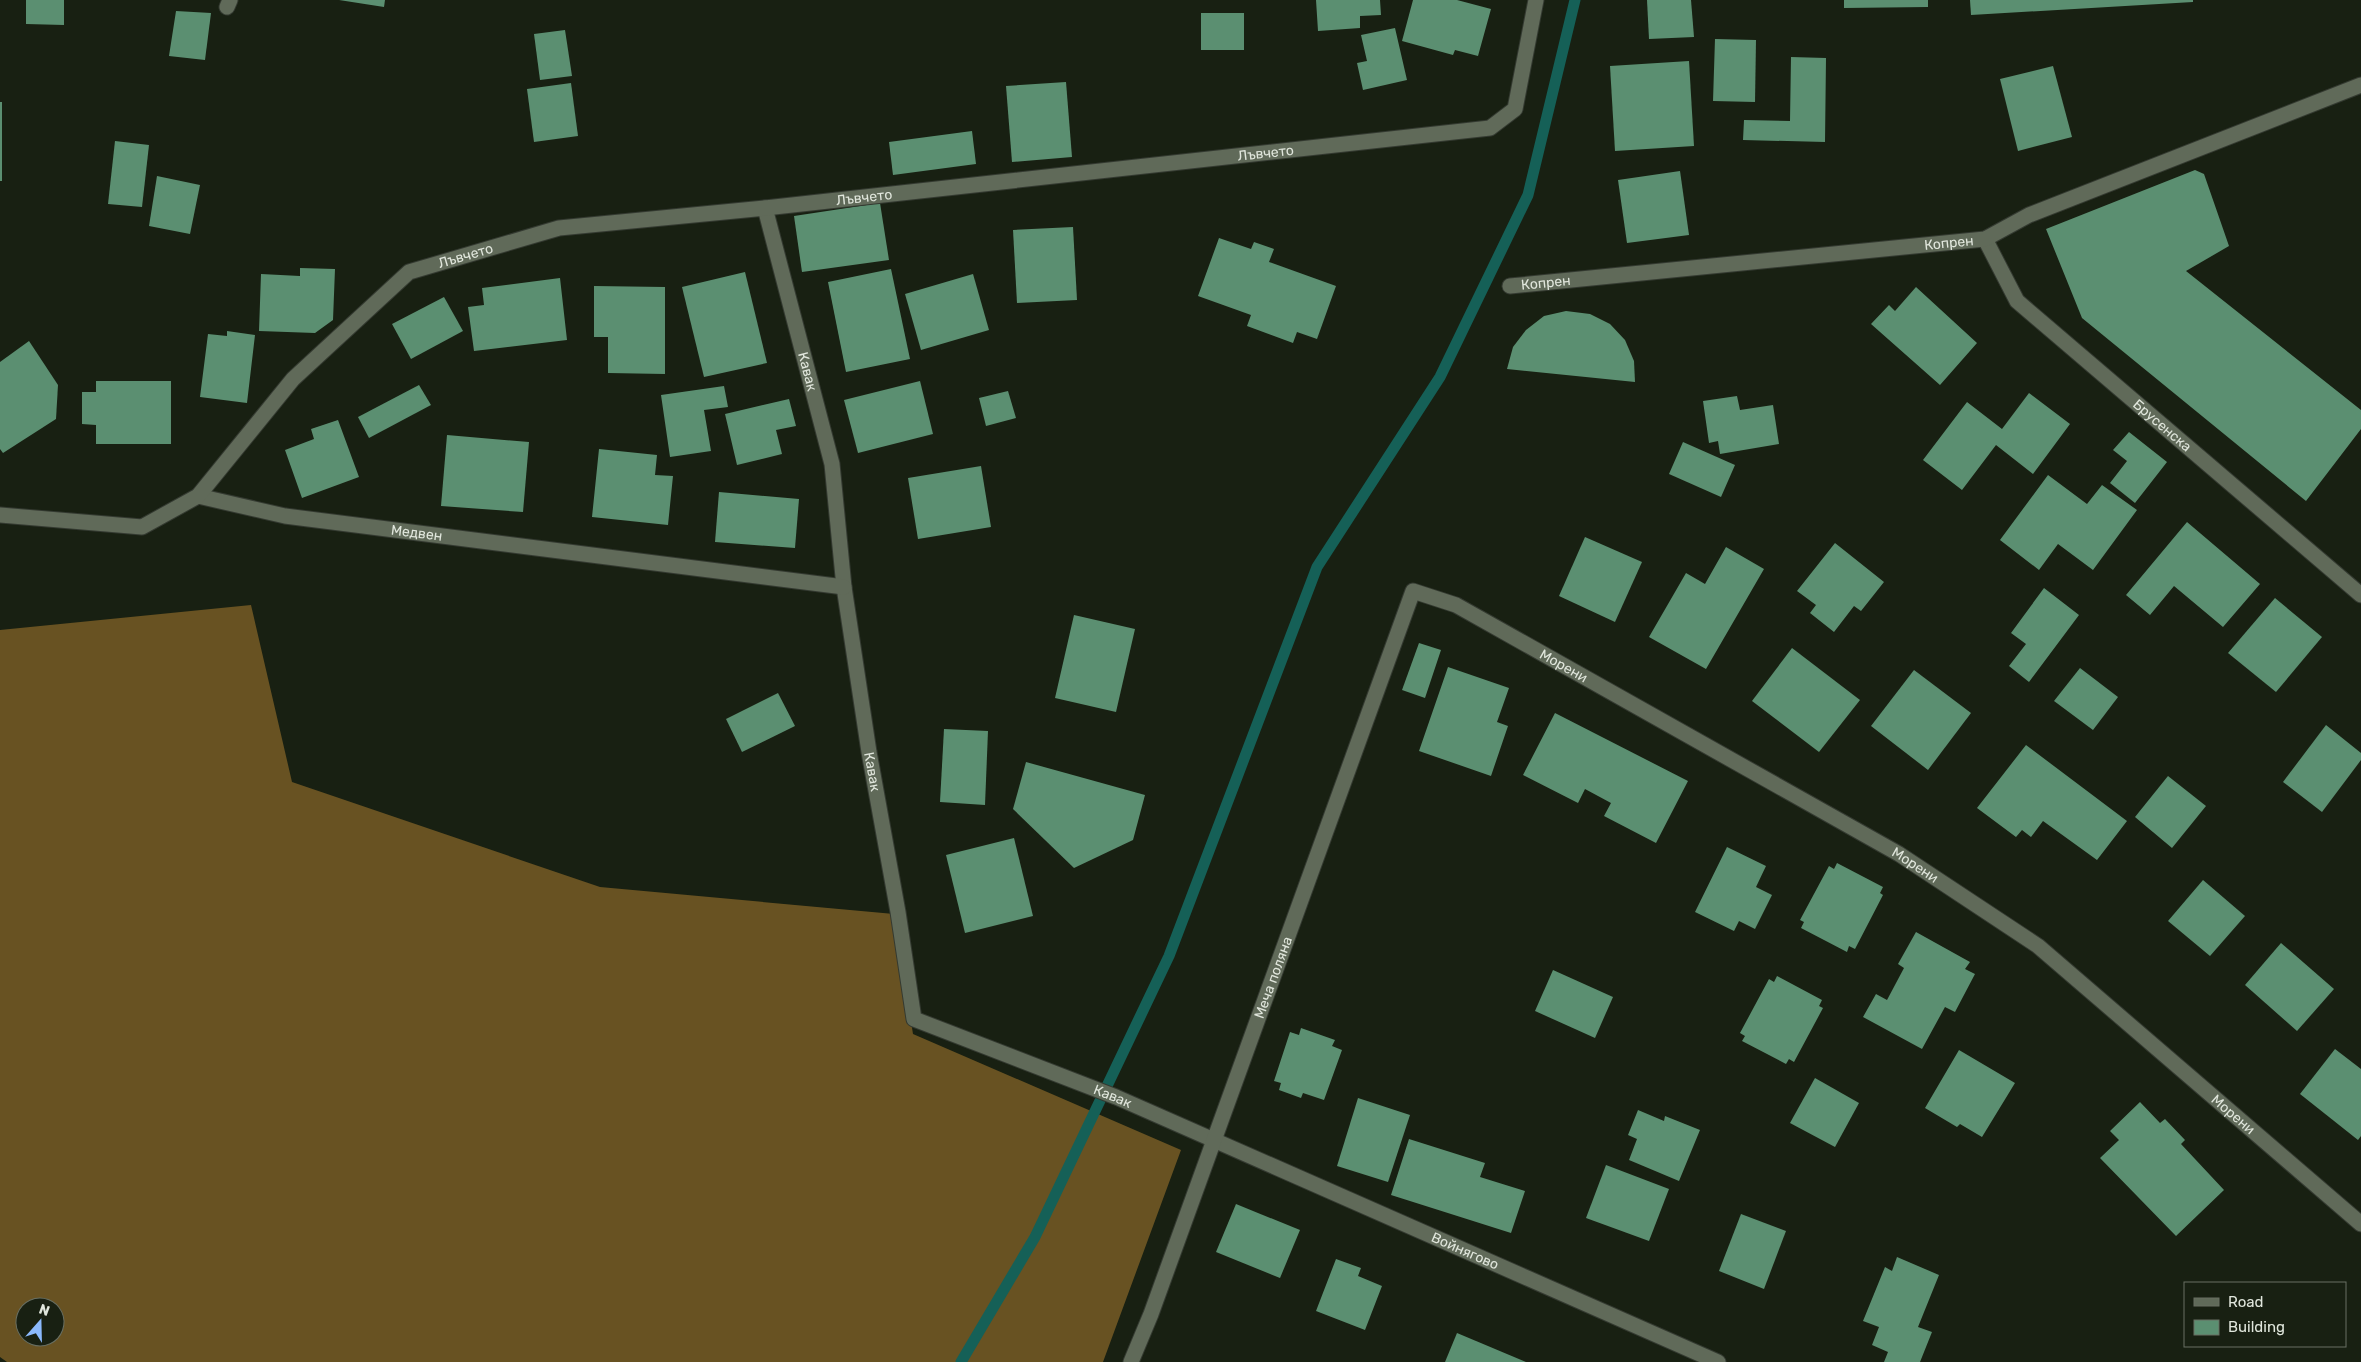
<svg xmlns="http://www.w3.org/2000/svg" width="2361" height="1362" font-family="Rubik,sans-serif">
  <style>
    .forest { fill: #685222; fill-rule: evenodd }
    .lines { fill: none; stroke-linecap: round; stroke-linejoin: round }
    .stream { stroke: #156057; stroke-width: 11 }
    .building { fill: #5b8f71 }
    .lane-casing { stroke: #343a31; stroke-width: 17 }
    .street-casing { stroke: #343a31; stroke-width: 17 }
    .lane { stroke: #606a59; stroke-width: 15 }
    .street { stroke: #606a59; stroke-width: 15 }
    .labels { text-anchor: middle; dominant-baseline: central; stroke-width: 5; stroke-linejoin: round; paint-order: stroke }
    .street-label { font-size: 14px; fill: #e0e6dc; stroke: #182012 }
  </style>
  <rect width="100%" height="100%" fill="#182012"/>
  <path class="forest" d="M 251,605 L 292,782 L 600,887 L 894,914 L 913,1034 L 1181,1150 L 1103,1362 L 7,1362 L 0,1357 L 0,630 ZM 25,1307 L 55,1307 L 55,1337 L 25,1337 Z"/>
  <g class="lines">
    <path class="stream" d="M 961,1362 L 1035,1237 L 1169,956 L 1317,567 L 1440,377 L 1528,195 L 1575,0"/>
  </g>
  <g class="building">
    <path d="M 26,0 L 64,0 L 64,25 L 26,24 Z"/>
    <path d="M 339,0 L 385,0 L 384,7 Z"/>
    <path d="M 1316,0 L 1380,0 L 1381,15 L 1360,16 L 1360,28 L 1318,31 Z"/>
    <path d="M 1413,0 L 1457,0 L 1491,9 L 1478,56 L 1455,50 L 1453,55 L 1402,41 Z"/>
    <path d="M 1647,0 L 1691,0 L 1694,37 L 1649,39 Z"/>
    <path d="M 1844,0 L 1928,0 L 1928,7 L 1844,8 Z"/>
    <path d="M 1970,0 L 2193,0 L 2193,2 L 1971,15 Z"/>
    <path d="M 176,11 L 211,13 L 205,60 L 169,56 Z"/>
    <rect x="1201" y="13" width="43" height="37"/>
    <path d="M 1395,28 L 1407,80 L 1363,90 L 1357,63 L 1367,61 L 1361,35 Z"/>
    <path d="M 565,30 L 572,76 L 540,80 L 534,34 Z"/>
    <path d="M 1715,39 L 1756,40 L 1755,102 L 1713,101 Z"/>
    <path d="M 1791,57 L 1826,58 L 1825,142 L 1743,140 L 1744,120 L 1790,121 Z"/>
    <path d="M 1689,61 L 1694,146 L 1615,151 L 1610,66 Z"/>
    <path d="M 2053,66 L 2072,137 L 2018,151 L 2000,79 Z"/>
    <path d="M 1066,82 L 1072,157 L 1012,162 L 1006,86 Z"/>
    <path d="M 571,83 L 578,136 L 534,142 L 527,89 Z"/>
    <rect x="0" y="102" width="2" height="79"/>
    <path d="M 972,131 L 976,164 L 893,175 L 889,142 Z"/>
    <path d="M 115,141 L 149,145 L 142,207 L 108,204 Z"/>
    <path d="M 2195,170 L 2204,174 L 2229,246 L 2186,271 L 2361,410 L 2361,429 L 2306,501 L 2082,318 L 2046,229 Z"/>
    <path d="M 1680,171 L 1689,235 L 1627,243 L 1618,180 Z"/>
    <path d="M 157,176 L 200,185 L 190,234 L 149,226 Z"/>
    <path d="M 880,203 L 889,260 L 802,272 L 794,216 Z"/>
    <path d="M 1073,227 L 1077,300 L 1017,303 L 1013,230 Z"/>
    <path d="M 1219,238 L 1251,249 L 1254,242 L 1274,249 L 1269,262 L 1336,286 L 1317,339 L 1297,332 L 1293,343 L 1247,326 L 1251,315 L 1198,296 Z"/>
    <path d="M 300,268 L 335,269 L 333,320 L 315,333 L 259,331 L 261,274 L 300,276 Z"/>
    <path d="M 891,269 L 910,359 L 846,372 L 828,282 Z"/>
    <path d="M 745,272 L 767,363 L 704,377 L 682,287 Z"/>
    <path d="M 973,274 L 989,330 L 921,350 L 905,294 Z"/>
    <path d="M 560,278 L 567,340 L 474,351 L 468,307 L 484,305 L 482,288 Z"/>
    <path d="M 594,286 L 665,287 L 665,374 L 608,373 L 608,337 L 594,337 Z"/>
    <path d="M 1916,287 L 1977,343 L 1940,385 L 1871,324 L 1889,305 L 1895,311 Z"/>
    <path d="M 444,297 L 463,331 L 411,359 L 392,324 Z"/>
    <path d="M 1566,311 L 1590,314 L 1610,324 L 1625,340 L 1634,361 L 1635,382 L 1507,369 L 1513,347 L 1526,330 L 1544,316 Z"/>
    <path d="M 227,331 L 255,335 L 247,403 L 200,397 L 208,334 L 227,336 Z"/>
    <path d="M 29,341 L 58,385 L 56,419 L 3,453 L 0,449 L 0,362 Z"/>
    <path d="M 96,381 L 171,381 L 171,444 L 96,444 L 96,425 L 82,424 L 82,392 L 96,392 Z"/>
    <path d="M 920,381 L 933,434 L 858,453 L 844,400 Z"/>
    <path d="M 419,385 L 431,405 L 369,438 L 358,417 Z"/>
    <path d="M 724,386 L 728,407 L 704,410 L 711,451 L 670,457 L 661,395 Z"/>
    <path d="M 1008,391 L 1016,418 L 986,426 L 979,398 Z"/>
    <path d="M 2029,393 L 2070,424 L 2033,474 L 1996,445 L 1962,490 L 1923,460 L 1967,402 L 2002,429 Z"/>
    <path d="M 1737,396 L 1740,410 L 1773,405 L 1779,444 L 1720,454 L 1718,441 L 1709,443 L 1703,401 Z"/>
    <path d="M 789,399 L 796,426 L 776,430 L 782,454 L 737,465 L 725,414 Z"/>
    <path d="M 338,420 L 359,477 L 302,498 L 285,450 L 314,439 L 311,429 Z"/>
    <path d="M 2129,432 L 2167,462 L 2135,503 L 2110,483 L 2127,461 L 2113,450 Z"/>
    <path d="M 447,435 L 529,442 L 523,512 L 441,506 Z"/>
    <path d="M 1683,442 L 1735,465 L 1721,497 L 1669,474 Z"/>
    <path d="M 599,449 L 657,455 L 655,475 L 673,476 L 668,525 L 592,517 Z"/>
    <path d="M 981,466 L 991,527 L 918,539 L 908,478 Z"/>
    <path d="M 2048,475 L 2087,504 L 2102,485 L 2137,510 L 2093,570 L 2058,544 L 2039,570 L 2000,540 Z"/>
    <path d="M 719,492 L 799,499 L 795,548 L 715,542 Z"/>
    <path d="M 2187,522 L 2260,584 L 2223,627 L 2174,586 L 2150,615 L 2126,595 Z"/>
    <path d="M 1585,537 L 1642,562 L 1615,622 L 1559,596 Z"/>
    <path d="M 1835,543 L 1884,582 L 1861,611 L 1854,606 L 1834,632 L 1810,613 L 1816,605 L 1797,591 Z"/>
    <path d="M 1726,547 L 1764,569 L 1706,669 L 1649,637 L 1686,573 L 1705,584 Z"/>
    <path d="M 2044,588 L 2079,615 L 2029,682 L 2009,666 L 2026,644 L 2011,633 Z"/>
    <path d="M 2275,598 L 2322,637 L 2276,692 L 2228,653 Z"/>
    <path d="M 1074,615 L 1135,629 L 1116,712 L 1055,698 Z"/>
    <path d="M 1419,643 L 1441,650 L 1425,698 L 1402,690 Z"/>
    <path d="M 1792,648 L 1860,700 L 1819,752 L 1752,701 Z"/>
    <path d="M 1448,667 L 1509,688 L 1497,722 L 1508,726 L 1491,776 L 1419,751 Z"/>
    <path d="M 2080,668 L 2118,697 L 2093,730 L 2054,701 Z"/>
    <path d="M 1914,670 L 1971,713 L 1928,770 L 1871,726 Z"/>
    <path d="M 778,693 L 795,726 L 742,752 L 726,719 Z"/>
    <path d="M 1555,713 L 1688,781 L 1656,843 L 1604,816 L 1611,803 L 1585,789 L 1578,803 L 1523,775 Z"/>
    <path d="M 2326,725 L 2361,753 L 2361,760 L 2322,812 L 2283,782 Z"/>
    <path d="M 944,729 L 988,731 L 985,805 L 940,802 Z"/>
    <path d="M 2026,745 L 2127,821 L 2097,860 L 2043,821 L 2031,837 L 2022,830 L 2016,837 L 1977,808 Z"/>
    <path d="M 1026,762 L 1145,795 L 1133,840 L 1074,868 L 1013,809 Z"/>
    <path d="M 2168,776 L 2206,806 L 2172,848 L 2135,817 Z"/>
    <path d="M 1014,838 L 1033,916 L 965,933 L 946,855 Z"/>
    <path d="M 1727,847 L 1766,866 L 1756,887 L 1772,895 L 1755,929 L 1739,921 L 1734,931 L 1695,912 Z"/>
    <path d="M 1837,863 L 1883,887 L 1880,893 L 1883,895 L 1855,949 L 1849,946 L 1847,952 L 1801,928 L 1804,922 L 1800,920 L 1829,866 L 1834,869 Z"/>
    <path d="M 2203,880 L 2245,916 L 2210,956 L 2168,921 Z"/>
    <path d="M 1916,932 L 1970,962 L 1965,969 L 1975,974 L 1955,1012 L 1945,1007 L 1922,1049 L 1863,1017 L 1876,994 L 1887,1000 L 1904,968 L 1898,964 Z"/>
    <path d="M 2281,943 L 2334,989 L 2297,1031 L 2245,985 Z"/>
    <path d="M 1553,970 L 1613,997 L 1595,1038 L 1535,1011 Z"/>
    <path d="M 1777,976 L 1822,1000 L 1819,1006 L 1823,1008 L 1794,1062 L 1789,1059 L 1786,1064 L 1742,1041 L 1745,1036 L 1740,1033 L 1769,979 L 1774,982 Z"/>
    <path d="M 1301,1028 L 1335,1040 L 1332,1046 L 1342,1050 L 1324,1100 L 1303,1093 L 1301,1098 L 1279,1090 L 1281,1083 L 1274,1081 L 1290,1032 L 1299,1035 Z"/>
    <path d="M 2335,1049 L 2361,1069 L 2361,1136 L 2358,1140 L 2300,1094 Z"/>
    <path d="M 1959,1050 L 2015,1083 L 1982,1137 L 1960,1124 L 1957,1127 L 1925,1108 Z"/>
    <path d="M 1815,1078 L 1859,1103 L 1835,1147 L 1790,1123 Z"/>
    <path d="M 1358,1098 L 1410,1115 L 1388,1182 L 1337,1166 Z"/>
    <path d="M 2140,1102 L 2160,1123 L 2165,1119 L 2185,1140 L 2181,1144 L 2224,1190 L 2176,1236 L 2100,1158 L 2119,1140 L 2110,1131 Z"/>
    <path d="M 1638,1110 L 1664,1121 L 1665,1116 L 1700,1130 L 1679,1181 L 1629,1160 L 1637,1139 L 1628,1135 Z"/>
    <path d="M 1409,1139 L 1485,1163 L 1480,1177 L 1525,1191 L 1511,1233 L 1391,1195 Z"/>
    <path d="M 1606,1165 L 1669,1189 L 1649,1241 L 1586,1218 Z"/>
    <path d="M 1236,1204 L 1300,1230 L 1280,1278 L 1216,1252 Z"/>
    <path d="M 1741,1214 L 1786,1231 L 1764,1289 L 1719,1271 Z"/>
    <path d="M 1897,1257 L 1939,1275 L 1918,1327 L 1932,1332 L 1920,1362 L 1884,1362 L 1888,1352 L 1872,1345 L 1879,1327 L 1863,1321 L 1885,1267 L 1892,1271 Z"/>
    <path d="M 1336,1259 L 1361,1268 L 1358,1276 L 1382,1286 L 1365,1330 L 1316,1311 Z"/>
    <path d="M 1457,1333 L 1526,1362 L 1445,1362 Z"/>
  </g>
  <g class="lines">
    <g class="lane-casing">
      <path id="lane" d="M 227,7 L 230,0"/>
    </g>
    <g class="street-casing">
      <g id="street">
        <path id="s1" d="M 765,208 L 832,464 L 844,587 L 869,752 L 898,912 L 914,1019 L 1116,1097 L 1718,1362"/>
        <path id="s2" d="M 1985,239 L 2017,301 L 2361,595"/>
        <path id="s3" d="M 1510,286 L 1985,239 L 2029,215 L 2361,85"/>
        <path id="s4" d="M 198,496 L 285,516 L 844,587"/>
        <path id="s5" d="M 0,515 L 142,527 L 198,496 L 293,379 L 409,272 L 559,228 L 765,208 L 1490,128 L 1515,109 L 1536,0"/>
        <path id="s6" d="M 1131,1362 L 1151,1314 L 1413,591 L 1456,605 L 1899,854 L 2038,946 L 2361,1224"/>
      </g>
    </g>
    <use href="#lane" class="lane"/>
    <use href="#street" class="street"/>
  </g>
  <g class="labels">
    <g class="street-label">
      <text stroke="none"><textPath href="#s5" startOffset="1382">Лъвчето</textPath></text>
      <text stroke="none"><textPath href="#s5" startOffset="978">Лъвчето</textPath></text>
      <text stroke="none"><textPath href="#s3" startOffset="441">Копрен</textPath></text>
      <text stroke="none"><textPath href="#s5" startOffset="574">Лъвчето</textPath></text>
      <text stroke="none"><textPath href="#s3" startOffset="36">Копрен</textPath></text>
      <text stroke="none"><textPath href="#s1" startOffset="169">Кавак</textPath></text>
      <text stroke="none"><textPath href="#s2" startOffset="261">Брусенска</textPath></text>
      <text stroke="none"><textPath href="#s4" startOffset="222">Медвен</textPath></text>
      <text stroke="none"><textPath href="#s6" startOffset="990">Морени</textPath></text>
      <text stroke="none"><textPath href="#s1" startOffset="575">Кавак</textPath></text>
      <text stroke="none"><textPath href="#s6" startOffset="1394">Морени</textPath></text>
      <text stroke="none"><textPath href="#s6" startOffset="410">Меча поляна</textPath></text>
      <text stroke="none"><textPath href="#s1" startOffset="1039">Кавак</textPath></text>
      <text stroke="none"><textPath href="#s6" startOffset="1799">Морени</textPath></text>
      <text stroke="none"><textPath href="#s1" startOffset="1424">Войнягово</textPath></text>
    </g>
  </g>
  <rect x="2184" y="1282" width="162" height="65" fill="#182012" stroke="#686f63"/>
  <rect x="2194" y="1298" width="25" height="8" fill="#606a59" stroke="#686f63"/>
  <text x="2228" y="1307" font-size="15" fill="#e0e6dc">Road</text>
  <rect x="2194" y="1320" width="25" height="15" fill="#5b8f71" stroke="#686f63"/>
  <text x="2228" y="1332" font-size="15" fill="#e0e6dc">Building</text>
  <g transform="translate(40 1322) rotate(20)"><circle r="24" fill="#182012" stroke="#686f63"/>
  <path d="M0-4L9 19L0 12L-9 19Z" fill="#8bb9fc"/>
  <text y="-8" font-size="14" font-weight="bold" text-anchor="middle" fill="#e0e6dc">N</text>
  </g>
</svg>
